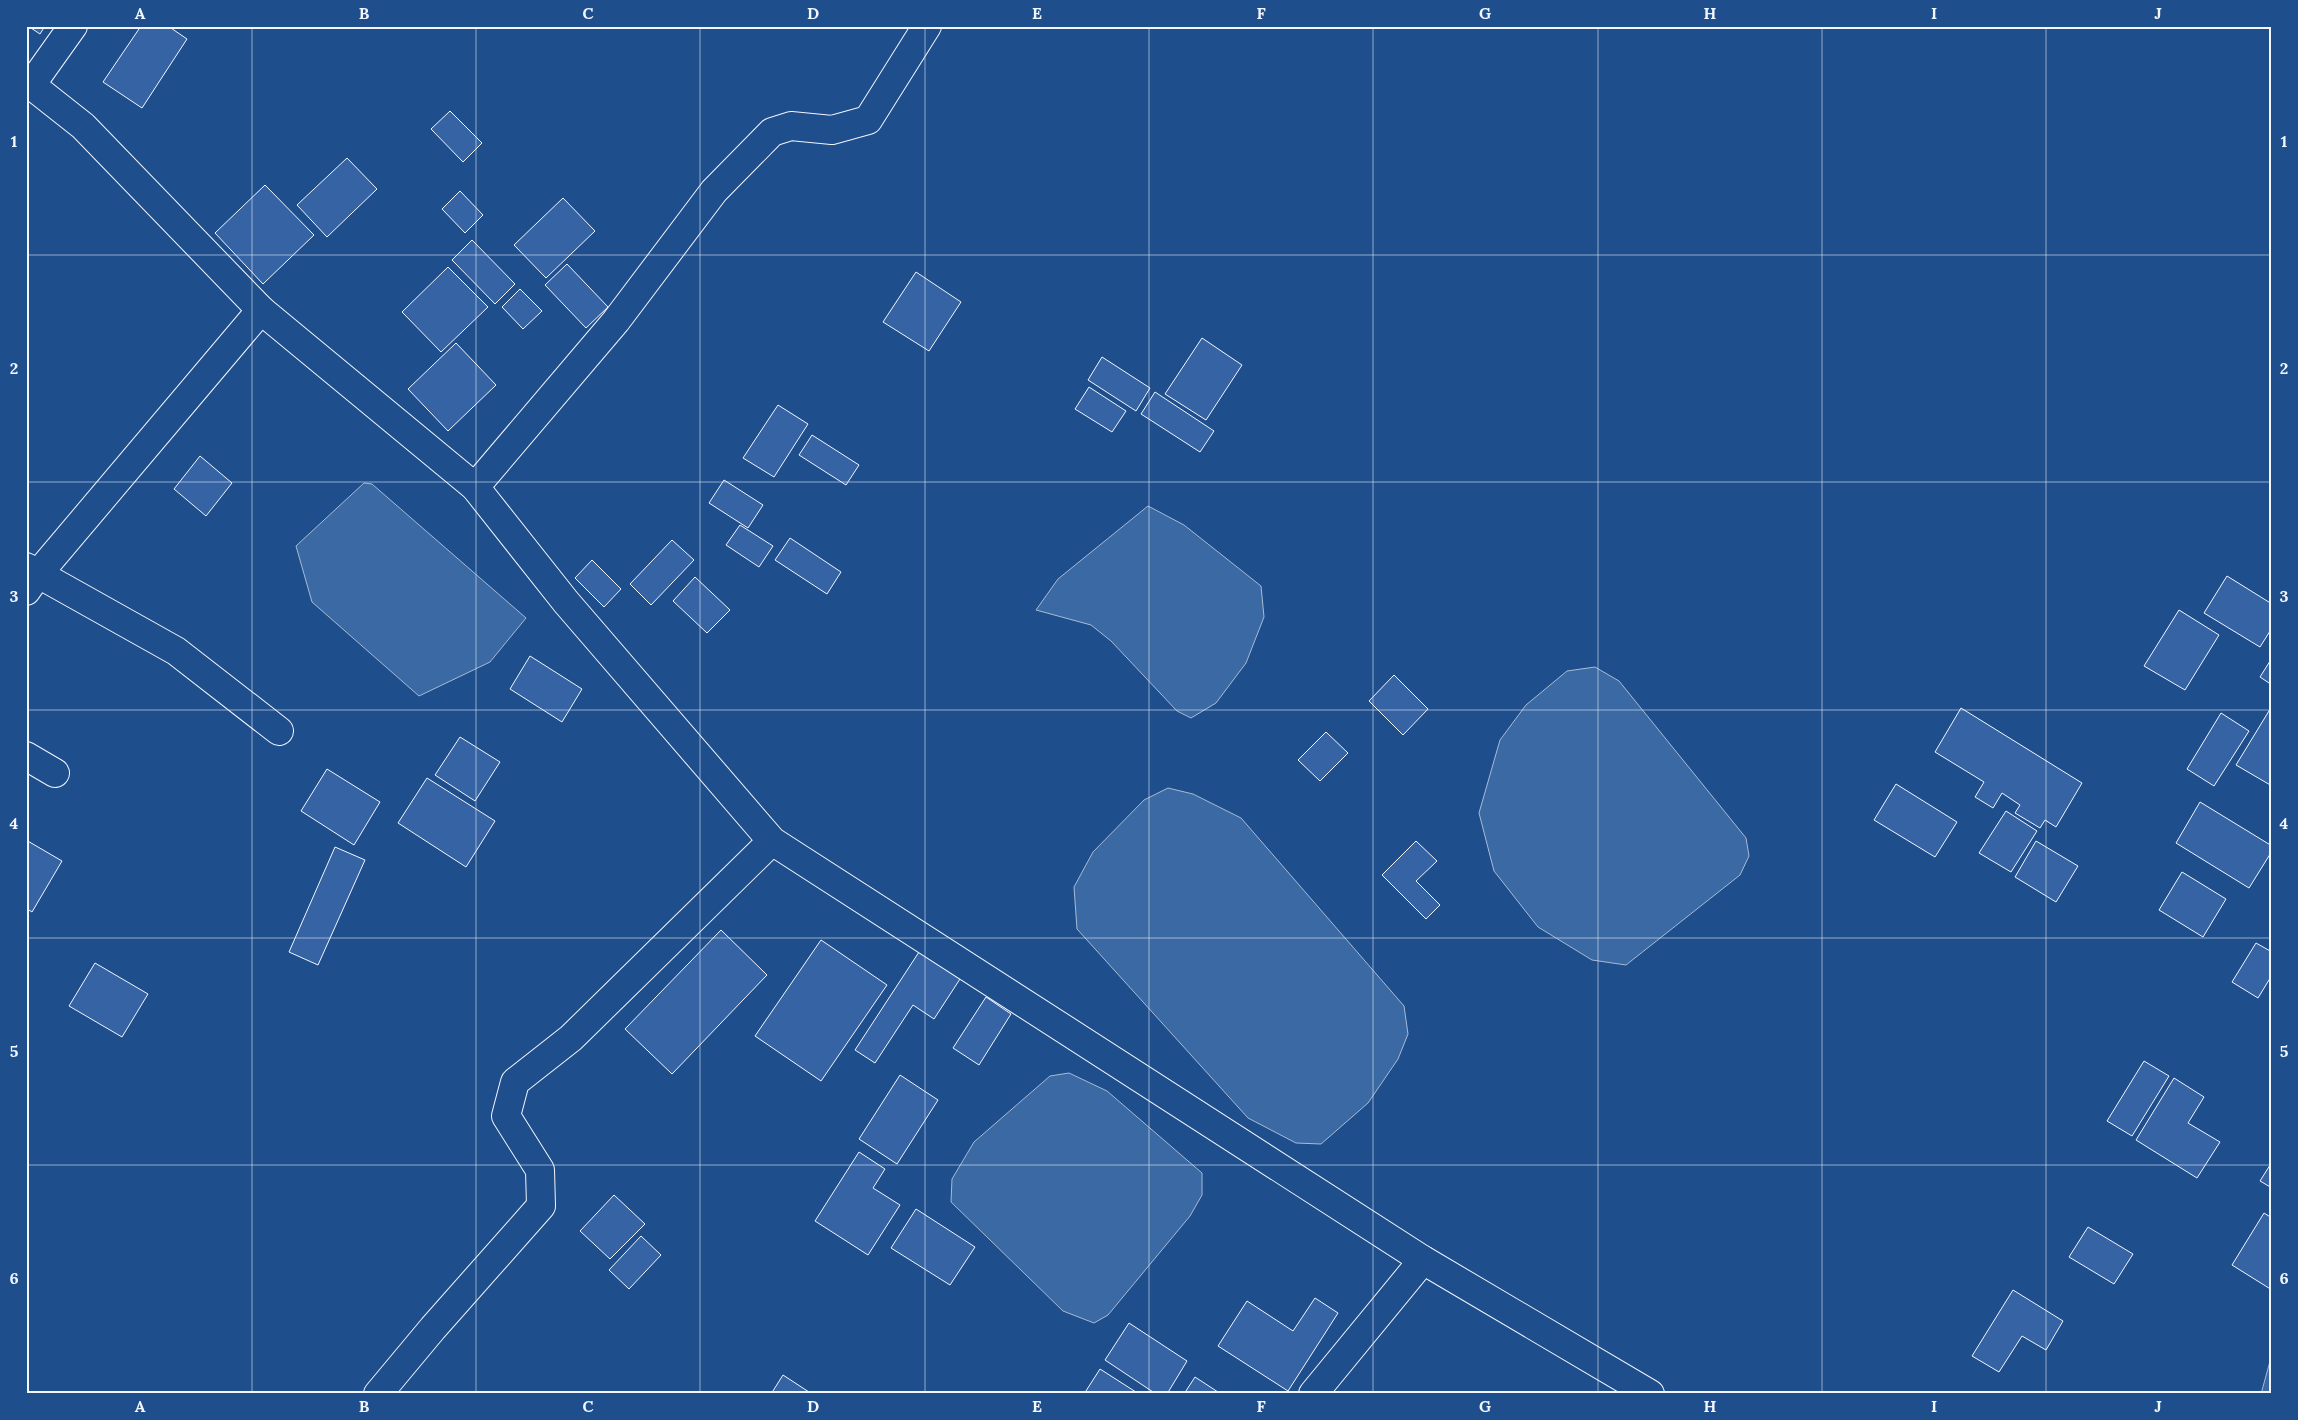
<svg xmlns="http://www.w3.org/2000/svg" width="2298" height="1420" font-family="Lora,serif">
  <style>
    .water { fill: #3b69a3; stroke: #a8bbd7 }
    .building { fill: #3563a3; stroke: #f2f6ff }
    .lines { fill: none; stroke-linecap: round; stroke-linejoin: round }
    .minor-casing { stroke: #f2f6ff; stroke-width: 30 }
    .minor { stroke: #1f4e8c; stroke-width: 28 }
    .grid { fill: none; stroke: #f2f6ff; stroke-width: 1; stroke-opacity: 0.55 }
    .neatline { fill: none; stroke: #f2f6ff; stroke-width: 2 }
    .grid-label { font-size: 16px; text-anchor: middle; font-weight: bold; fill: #f2f6ff }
  </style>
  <rect width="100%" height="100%" fill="#1f4e8c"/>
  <g class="water">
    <path d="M 364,483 L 372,484 L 526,618 L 490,662 L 419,696 L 312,602 L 296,546 Z"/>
    <path d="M 1148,506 L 1184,525 L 1261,586 L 1264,617 L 1246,663 L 1216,703 L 1191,718 L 1177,711 L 1111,641 L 1091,625 L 1036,610 L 1058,579 Z"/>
    <path d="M 1595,667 L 1619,681 L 1746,838 L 1749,856 L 1740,875 L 1626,965 L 1592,960 L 1538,927 L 1494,871 L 1479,813 L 1500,740 L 1526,705 L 1567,671 Z"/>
    <path d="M 1168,788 L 1193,794 L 1241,818 L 1404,1006 L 1408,1034 L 1398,1059 L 1368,1103 L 1321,1144 L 1296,1143 L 1248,1118 L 1077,929 L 1074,887 L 1093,852 L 1144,800 Z"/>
    <path d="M 1069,1073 L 1107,1091 L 1202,1173 L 1202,1195 L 1190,1216 L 1108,1315 L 1094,1323 L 1063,1311 L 951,1202 L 952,1179 L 974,1142 L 1050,1076 Z"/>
    <path d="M 2272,1354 L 2272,1394 L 2261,1394 Z"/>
  </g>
  <g class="building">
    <path d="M 28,26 L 45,26 L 40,34 Z"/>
    <path d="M 141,26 L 168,26 L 187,39 L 142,108 L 103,82 Z"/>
    <path d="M 450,111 L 482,143 L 463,162 L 431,129 Z"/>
    <path d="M 347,158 L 377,189 L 327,237 L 297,205 Z"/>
    <path d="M 265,185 L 314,235 L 263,284 L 215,233 Z"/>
    <path d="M 460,191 L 483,215 L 465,233 L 442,209 Z"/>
    <path d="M 563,198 L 595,231 L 546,278 L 514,245 Z"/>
    <path d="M 472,240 L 515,284 L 495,304 L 452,260 Z"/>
    <path d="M 567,264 L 608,307 L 586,328 L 545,285 Z"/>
    <path d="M 448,267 L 488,307 L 441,352 L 402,312 Z"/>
    <path d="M 916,272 L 961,302 L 929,351 L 883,322 Z"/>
    <path d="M 520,289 L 542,311 L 523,329 L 502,307 Z"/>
    <path d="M 1202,338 L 1242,365 L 1206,420 L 1165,394 Z"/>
    <path d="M 456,343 L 496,385 L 448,431 L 408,389 Z"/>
    <path d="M 1102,357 L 1150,388 L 1136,411 L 1088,380 Z"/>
    <path d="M 1089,387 L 1126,411 L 1112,432 L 1075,409 Z"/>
    <path d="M 1155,392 L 1214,431 L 1200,452 L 1141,414 Z"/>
    <path d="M 778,405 L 808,424 L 774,477 L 743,458 Z"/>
    <path d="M 812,435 L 859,465 L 846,485 L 799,455 Z"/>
    <path d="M 200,456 L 232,483 L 206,516 L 174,489 Z"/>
    <path d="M 724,480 L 763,505 L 748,528 L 709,503 Z"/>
    <path d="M 740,525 L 773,546 L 759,567 L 726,545 Z"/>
    <path d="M 790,538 L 841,572 L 827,594 L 775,560 Z"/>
    <path d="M 672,540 L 694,560 L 651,605 L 630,584 Z"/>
    <path d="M 592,560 L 621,589 L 604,607 L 575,578 Z"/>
    <path d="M 2227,576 L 2272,604 L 2272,628 L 2260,647 L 2204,613 Z"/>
    <path d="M 695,577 L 730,610 L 707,633 L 673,601 Z"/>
    <path d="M 2179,610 L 2219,635 L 2185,690 L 2144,666 Z"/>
    <path d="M 530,656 L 582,689 L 562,722 L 510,689 Z"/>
    <path d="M 2272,658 L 2272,685 L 2260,677 Z"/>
    <path d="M 1394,675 L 1428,709 L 1403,735 L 1369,701 Z"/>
    <path d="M 2272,706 L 2272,786 L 2236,765 Z"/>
    <path d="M 1961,708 L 2082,783 L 2056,827 L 2045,820 L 2040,828 L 2015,813 L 2020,805 L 2002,793 L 1993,808 L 1975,797 L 1984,782 L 1935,752 Z"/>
    <path d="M 2221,713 L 2249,731 L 2214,786 L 2187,769 Z"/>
    <path d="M 1326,732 L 1348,753 L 1320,781 L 1298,760 Z"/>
    <path d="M 460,737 L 500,762 L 475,801 L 435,775 Z"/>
    <path d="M 327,769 L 380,802 L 354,845 L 301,811 Z"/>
    <path d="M 427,778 L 495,821 L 466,867 L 398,823 Z"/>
    <path d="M 1896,784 L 1957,822 L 1935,857 L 1874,820 Z"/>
    <path d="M 2200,802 L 2272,846 L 2272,851 L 2249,888 L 2176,843 Z"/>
    <path d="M 2006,811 L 2037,831 L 2011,872 L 1979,853 Z"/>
    <path d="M 26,840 L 62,861 L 32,912 L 26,908 Z"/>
    <path d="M 1416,841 L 1437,861 L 1416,881 L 1440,905 L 1426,919 L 1382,875 Z"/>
    <path d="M 2036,841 L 2078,866 L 2056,902 L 2015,877 Z"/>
    <path d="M 335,847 L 365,860 L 318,965 L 289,952 Z"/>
    <path d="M 2182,872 L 2226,899 L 2203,937 L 2159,910 Z"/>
    <path d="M 721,930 L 767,975 L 672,1074 L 625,1029 Z"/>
    <path d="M 821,940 L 887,985 L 821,1081 L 755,1036 Z"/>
    <path d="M 2256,943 L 2272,952 L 2272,975 L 2258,998 L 2232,982 Z"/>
    <path d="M 919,952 L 960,979 L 934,1019 L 913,1005 L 875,1063 L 855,1050 Z"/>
    <path d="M 95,963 L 148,994 L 122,1037 L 69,1006 Z"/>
    <path d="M 986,997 L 1011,1014 L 979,1065 L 953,1048 Z"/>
    <path d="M 2144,1061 L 2169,1076 L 2132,1136 L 2107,1121 Z"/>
    <path d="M 900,1075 L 938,1100 L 897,1164 L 859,1139 Z"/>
    <path d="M 2174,1078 L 2204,1097 L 2188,1123 L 2220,1142 L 2197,1178 L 2136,1140 Z"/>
    <path d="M 859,1152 L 885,1169 L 873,1188 L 900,1205 L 868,1255 L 815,1221 Z"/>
    <path d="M 2272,1162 L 2272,1188 L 2260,1181 Z"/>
    <path d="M 614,1195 L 645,1224 L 610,1259 L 580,1231 Z"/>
    <path d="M 916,1209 L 975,1247 L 950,1285 L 891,1248 Z"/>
    <path d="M 2264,1213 L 2272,1218 L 2272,1290 L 2232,1265 Z"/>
    <path d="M 2088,1227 L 2133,1254 L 2114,1284 L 2069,1257 Z"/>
    <path d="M 641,1236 L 661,1255 L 629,1289 L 609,1270 Z"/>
    <path d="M 2013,1290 L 2063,1321 L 2046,1350 L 2022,1336 L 1999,1372 L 1972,1356 Z"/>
    <path d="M 1315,1298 L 1338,1313 L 1288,1391 L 1218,1346 L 1247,1301 L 1293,1331 Z"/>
    <path d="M 1129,1323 L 1187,1361 L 1167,1394 L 1156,1394 L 1105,1360 Z"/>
    <path d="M 1100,1369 L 1139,1394 L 1084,1394 Z"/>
    <path d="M 783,1375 L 812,1394 L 771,1394 Z"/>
    <path d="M 1195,1377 L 1221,1394 L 1184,1394 Z"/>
  </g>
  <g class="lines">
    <g class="minor-casing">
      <g id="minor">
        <path d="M 26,81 L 83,126 L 261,310 L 475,487 L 566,602 L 772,841 L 1423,1260 L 1650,1394"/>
        <path d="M 31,85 L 73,26"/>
        <path d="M 475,487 L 616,321 L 714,191 L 772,132 L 791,126 L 832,130 L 868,120 L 927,26"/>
        <path d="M 26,567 L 176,651 L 279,731"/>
        <path d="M 26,591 L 38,574 L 261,310"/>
        <path d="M 26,756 L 55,773"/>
        <path d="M 378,1394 L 433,1328 L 541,1206 L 540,1170 L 506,1116 L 515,1082 L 571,1038 L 772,841"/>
        <path d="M 1313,1394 L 1423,1260"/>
      </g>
    </g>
    <use href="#minor" class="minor"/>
  </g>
  <path class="grid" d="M 252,26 L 252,1394M 476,26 L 476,1394M 700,26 L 700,1394M 925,26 L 925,1394M 1149,26 L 1149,1394M 1373,26 L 1373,1394M 1598,26 L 1598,1394M 1822,26 L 1822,1394M 2046,26 L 2046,1394M 26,255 L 2272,255M 26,482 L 2272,482M 26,710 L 2272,710M 26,938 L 2272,938M 26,1165 L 2272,1165"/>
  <rect width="2298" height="1420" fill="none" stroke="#1f4e8c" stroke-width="55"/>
  <rect x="28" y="28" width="2242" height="1364" class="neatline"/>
  <g class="grid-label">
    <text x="140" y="19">A</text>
    <text x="364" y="19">B</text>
    <text x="588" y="19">C</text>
    <text x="813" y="19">D</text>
    <text x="1037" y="19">E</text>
    <text x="1261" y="19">F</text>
    <text x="1485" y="19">G</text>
    <text x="1710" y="19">H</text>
    <text x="1934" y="19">I</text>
    <text x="2158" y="19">J</text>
    <text x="14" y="147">1</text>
    <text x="2284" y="147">1</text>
    <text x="14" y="374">2</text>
    <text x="2284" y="374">2</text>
    <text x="14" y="602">3</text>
    <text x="2284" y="602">3</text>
    <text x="14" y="829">4</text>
    <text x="2284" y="829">4</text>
    <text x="14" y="1057">5</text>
    <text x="2284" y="1057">5</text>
    <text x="14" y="1284">6</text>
    <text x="2284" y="1284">6</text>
    <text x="140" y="1412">A</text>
    <text x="364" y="1412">B</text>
    <text x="588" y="1412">C</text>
    <text x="813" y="1412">D</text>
    <text x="1037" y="1412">E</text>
    <text x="1261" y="1412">F</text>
    <text x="1485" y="1412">G</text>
    <text x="1710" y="1412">H</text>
    <text x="1934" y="1412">I</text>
    <text x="2158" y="1412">J</text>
  </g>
</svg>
